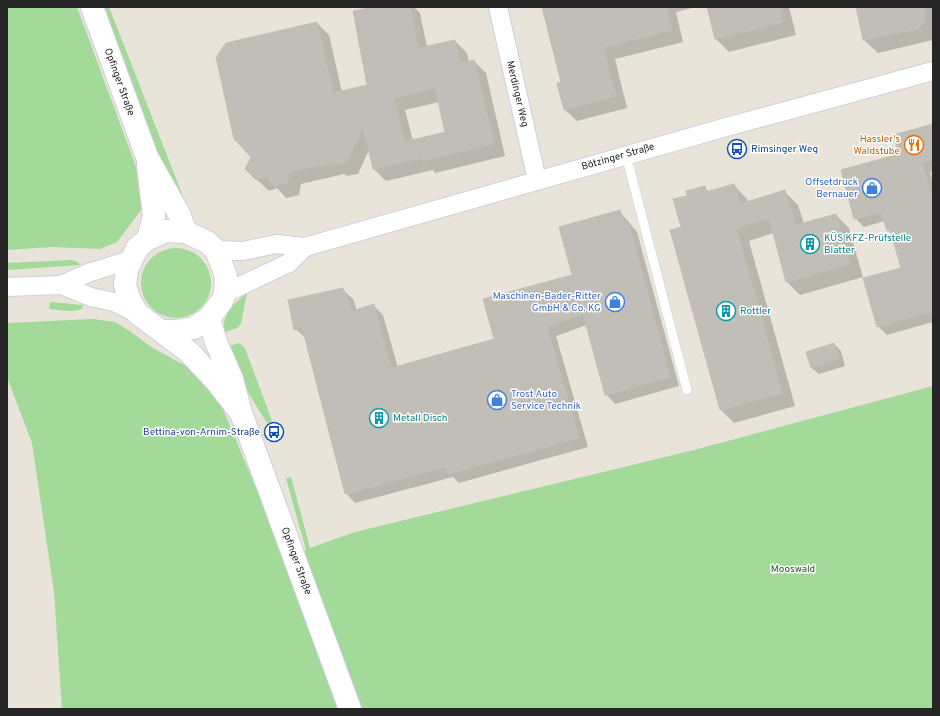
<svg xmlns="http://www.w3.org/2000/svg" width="940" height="716" font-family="Overpass,sans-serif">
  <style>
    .green { fill: #a3da9a }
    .shadow { fill: #0003; fill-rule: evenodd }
    .building { fill: #c0beb6; stroke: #c3c0b3; fill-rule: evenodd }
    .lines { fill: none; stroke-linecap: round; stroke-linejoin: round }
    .lane-casing { stroke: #cfcede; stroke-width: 10 }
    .street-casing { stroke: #cfcede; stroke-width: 20 }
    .secondary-casing { stroke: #cfcede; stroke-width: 24 }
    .lane { stroke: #fff; stroke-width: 9 }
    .street { stroke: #fff; stroke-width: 18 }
    .secondary { stroke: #fff; stroke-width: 22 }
    .labels { text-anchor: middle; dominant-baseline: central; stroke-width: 3; stroke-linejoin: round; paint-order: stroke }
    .street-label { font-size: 10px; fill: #262626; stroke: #fff }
    .food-label { font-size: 10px; fill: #c56008; stroke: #fff; text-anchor: end }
    .transit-label { font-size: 10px; fill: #164399; stroke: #fff; text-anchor: start }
    .shop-label { font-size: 10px; fill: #366cbe; stroke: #fff; text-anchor: end }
    .culture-label { font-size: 10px; fill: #0d838f; stroke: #fff; text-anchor: start }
    .park-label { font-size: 10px; fill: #205a1f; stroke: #fff }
  </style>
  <rect width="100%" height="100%" fill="#e8e4d9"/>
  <g class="green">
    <path d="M 7,7 L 77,7 L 143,186 L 144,206 L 117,242 L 100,249 L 52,247 L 7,250 Z"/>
    <path d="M 103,7 L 109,7 L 184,199 L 183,203 C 149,141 128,73 103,7 Z"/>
    <circle cx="176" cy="283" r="35"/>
    <path d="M 72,260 L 78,262 L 80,265 L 7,270 L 7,263 Z"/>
    <path d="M 247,293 L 241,324 L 237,328 L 223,333 C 224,312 231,306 247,293 Z"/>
    <path d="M 50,302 L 83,305 L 82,309 C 72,313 59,310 49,309 Z"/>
    <path d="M 93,319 L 115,322 L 128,330 L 153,348 L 186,366 L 208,382 L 217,395 L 285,557 L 306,550 L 286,478 L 291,477 L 310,548 L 355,532 L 694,450 L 933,386 L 933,709 L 62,709 L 54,592 L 32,443 L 7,377 L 7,323 Z"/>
    <path d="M 239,343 L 245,348 L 272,421 L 267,423 L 249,394 L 227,347 Z"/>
  </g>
  <g class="shadow">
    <path d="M 379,7 L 414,7 L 420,13 L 427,47 L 455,41 L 467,53 L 469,62 L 474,61 L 486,73 L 505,156 L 435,173 L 433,170 L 386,181 L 374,169 L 369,150 L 358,174 L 347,176 L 344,174 L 301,184 L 299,195 L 286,198 L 277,188 L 269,191 L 246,169 L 317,23 L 329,35 L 342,92 L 369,85 ZM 439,102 L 447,133 L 413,141 L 405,110 Z"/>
    <path d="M 543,7 L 696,7 L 676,12 L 683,42 L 615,59 L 627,108 L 577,121 L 564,109 L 562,82 Z"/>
    <path d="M 708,7 L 789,7 L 796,35 L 729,52 L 716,39 Z"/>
    <path d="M 857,7 L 933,7 L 933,40 L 878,53 L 864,40 Z"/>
    <path d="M 933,125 L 933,171 L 930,172 L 933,183 L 933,322 L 887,335 L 878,326 L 903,268 L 893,235 L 888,230 L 885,221 L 864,227 L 855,218 Z"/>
    <path d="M 734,185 L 747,199 L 748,202 L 785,192 L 798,205 L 804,224 L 836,215 L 849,228 L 863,277 L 800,295 L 787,282 L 774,233 L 749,241 L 795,406 L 734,423 L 721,410 L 682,227 L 688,196 L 704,187 L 709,192 Z"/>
    <path d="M 620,212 L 637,232 L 679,386 L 615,404 L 606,394 L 587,325 L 556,336 L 588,447 L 459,483 L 453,477 L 355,503 L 346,493 L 306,338 L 295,329 L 343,290 L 353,299 L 357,311 L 373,305 L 383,315 L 398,368 L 495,340 L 573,276 Z"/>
    <path d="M 834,344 L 841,351 L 845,366 L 819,374 L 812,368 Z"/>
  </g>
  <g class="building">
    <path d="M 374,7 L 410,7 L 418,48 L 455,40 L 460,63 L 474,60 L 494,144 L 422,161 L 422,158 L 373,169 L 363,126 L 346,163 L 334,165 L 331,163 L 289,172 L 287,183 L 274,186 L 266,177 L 256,180 L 245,169 L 251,157 L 234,139 L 216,57 L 226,43 L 317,22 L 333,93 L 367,85 L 353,11 ZM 435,88 L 445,132 L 404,142 L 394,98 Z"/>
    <path d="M 542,7 L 666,7 L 672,30 L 603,47 L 616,96 L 564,110 L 557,83 L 561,82 Z"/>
    <path d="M 707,7 L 780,7 L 783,22 L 715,39 Z"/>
    <path d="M 856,7 L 925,7 L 925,18 L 924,22 L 918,29 L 863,40 Z"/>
    <path d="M 933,124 L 933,160 L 922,163 L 933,202 L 933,311 L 877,327 L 863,278 L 901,268 L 890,230 L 887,231 L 881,212 L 854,219 L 841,170 L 899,154 L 893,135 Z"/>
    <path d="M 734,184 L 740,204 L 785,190 L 796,225 L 836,214 L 850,264 L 786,282 L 769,218 L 736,228 L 782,393 L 720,410 L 670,230 L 681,227 L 673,199 L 687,196 L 686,191 L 705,186 L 706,192 Z"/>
    <path d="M 620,210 L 624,222 L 628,221 L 670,377 L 605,395 L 583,314 L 547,327 L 579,438 L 448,474 L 446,467 L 345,494 L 302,327 L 294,330 L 288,300 L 343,288 L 352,311 L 374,304 L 391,368 L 494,339 L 483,299 L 572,275 L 559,227 Z"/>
    <path d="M 834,343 L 839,359 L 811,368 L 806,352 Z"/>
  </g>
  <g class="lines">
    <g class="lane-casing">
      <path id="lane" d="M 626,155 L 687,390"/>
    </g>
    <g class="street-casing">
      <g id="street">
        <path d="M 498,7 L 537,180"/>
        <path d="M 216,250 L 243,251 L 276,244 L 305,247 L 730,126 L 933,71"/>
        <path d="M 61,285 L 88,273 L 130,260"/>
        <path d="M 7,287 L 61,285 L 91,297 L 114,302 L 138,314"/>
        <path d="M 225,293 L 289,263 L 305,247"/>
      </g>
    </g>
    <g class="secondary-casing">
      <g id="secondary">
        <path d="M 92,7 L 147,157 L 179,214 L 186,232"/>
        <path d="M 148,167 L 154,216 L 148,239"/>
        <path d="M 209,318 L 216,342 L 232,379 L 241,413 L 350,709"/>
        <path d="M 162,331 L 176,331 L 194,328 L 209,318 L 222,301 L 225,293 L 226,276 L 216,250 L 207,242 L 186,232 L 166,231 L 148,239 L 137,248 L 127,270 L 125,285 L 130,301 L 138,314 L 189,352 L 216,381 L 241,413"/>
      </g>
    </g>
    <use href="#lane" class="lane"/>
    <use href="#street" class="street"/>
    <use href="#secondary" class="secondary"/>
  </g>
  <defs>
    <g id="restaurant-ring" transform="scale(1)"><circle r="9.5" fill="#fff" stroke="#e8710a" stroke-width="1.5"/><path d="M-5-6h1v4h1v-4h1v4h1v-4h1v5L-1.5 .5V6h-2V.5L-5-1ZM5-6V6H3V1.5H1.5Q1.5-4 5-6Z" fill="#e8710a"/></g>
    <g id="bus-ring" transform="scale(1)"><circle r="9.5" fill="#fff" stroke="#1a4fb4" stroke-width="1.5"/><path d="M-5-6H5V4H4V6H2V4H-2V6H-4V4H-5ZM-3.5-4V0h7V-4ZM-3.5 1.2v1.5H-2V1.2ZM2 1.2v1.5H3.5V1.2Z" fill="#1a4fb4"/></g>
    <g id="shop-ring" transform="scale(1)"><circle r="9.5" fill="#fff" stroke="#3f7fe0" stroke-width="1.5"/><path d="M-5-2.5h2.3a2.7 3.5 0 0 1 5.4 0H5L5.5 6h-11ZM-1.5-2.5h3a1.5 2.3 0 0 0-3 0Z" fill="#3f7fe0"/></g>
    <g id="building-ring" transform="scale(1)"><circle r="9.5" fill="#fff" stroke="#0f9aa8" stroke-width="1.5"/><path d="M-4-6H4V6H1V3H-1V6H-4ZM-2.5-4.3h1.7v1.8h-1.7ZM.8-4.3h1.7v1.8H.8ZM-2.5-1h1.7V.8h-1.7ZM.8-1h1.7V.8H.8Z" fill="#0f9aa8"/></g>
  </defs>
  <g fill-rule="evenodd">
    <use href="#restaurant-ring" x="914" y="145"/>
    <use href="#bus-ring" x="737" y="149"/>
    <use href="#shop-ring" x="872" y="188"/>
    <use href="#building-ring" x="810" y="244"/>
    <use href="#shop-ring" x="615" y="302"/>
    <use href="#building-ring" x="726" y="311"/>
    <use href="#shop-ring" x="497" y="400"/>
    <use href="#building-ring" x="379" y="418"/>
    <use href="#bus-ring" x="274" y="432"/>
  </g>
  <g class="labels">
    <g class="street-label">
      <text transform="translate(119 82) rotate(70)">Opfinger Straße</text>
      <text transform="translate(517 94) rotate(77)">Merdinger Weg</text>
      <text transform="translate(618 157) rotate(-16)">Bötzinger Straße</text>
      <text transform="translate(296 561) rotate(70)">Opfinger Straße</text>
    </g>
    <g class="food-label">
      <text x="900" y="139">Hassler's<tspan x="900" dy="12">Waldstube</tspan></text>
    </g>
    <g class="transit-label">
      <text x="751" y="149">Rimsinger Weg</text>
      <text x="260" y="432" text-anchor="end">Bettina-von-Arnim-Straße</text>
    </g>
    <g class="shop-label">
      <text x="858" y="182">Offsetdruck<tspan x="858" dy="12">Bernauer</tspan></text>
      <text x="601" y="296">Maschinen-Bader-Ritter<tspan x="601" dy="12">GmbH &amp; Co. KG</tspan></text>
      <text x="511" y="394" text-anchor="start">Trost Auto<tspan x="511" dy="12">Service Technik</tspan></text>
    </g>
    <g class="culture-label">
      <text x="824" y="238">KÜS KFZ-Prüfstelle<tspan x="824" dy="12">Blatter</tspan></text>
      <text x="740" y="311">Rottler</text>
      <text x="393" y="418">Metall Disch</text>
    </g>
    <g class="park-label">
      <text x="793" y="569">Mooswald</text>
    </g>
  </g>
  <rect width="940" height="716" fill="none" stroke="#262626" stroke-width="16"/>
</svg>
